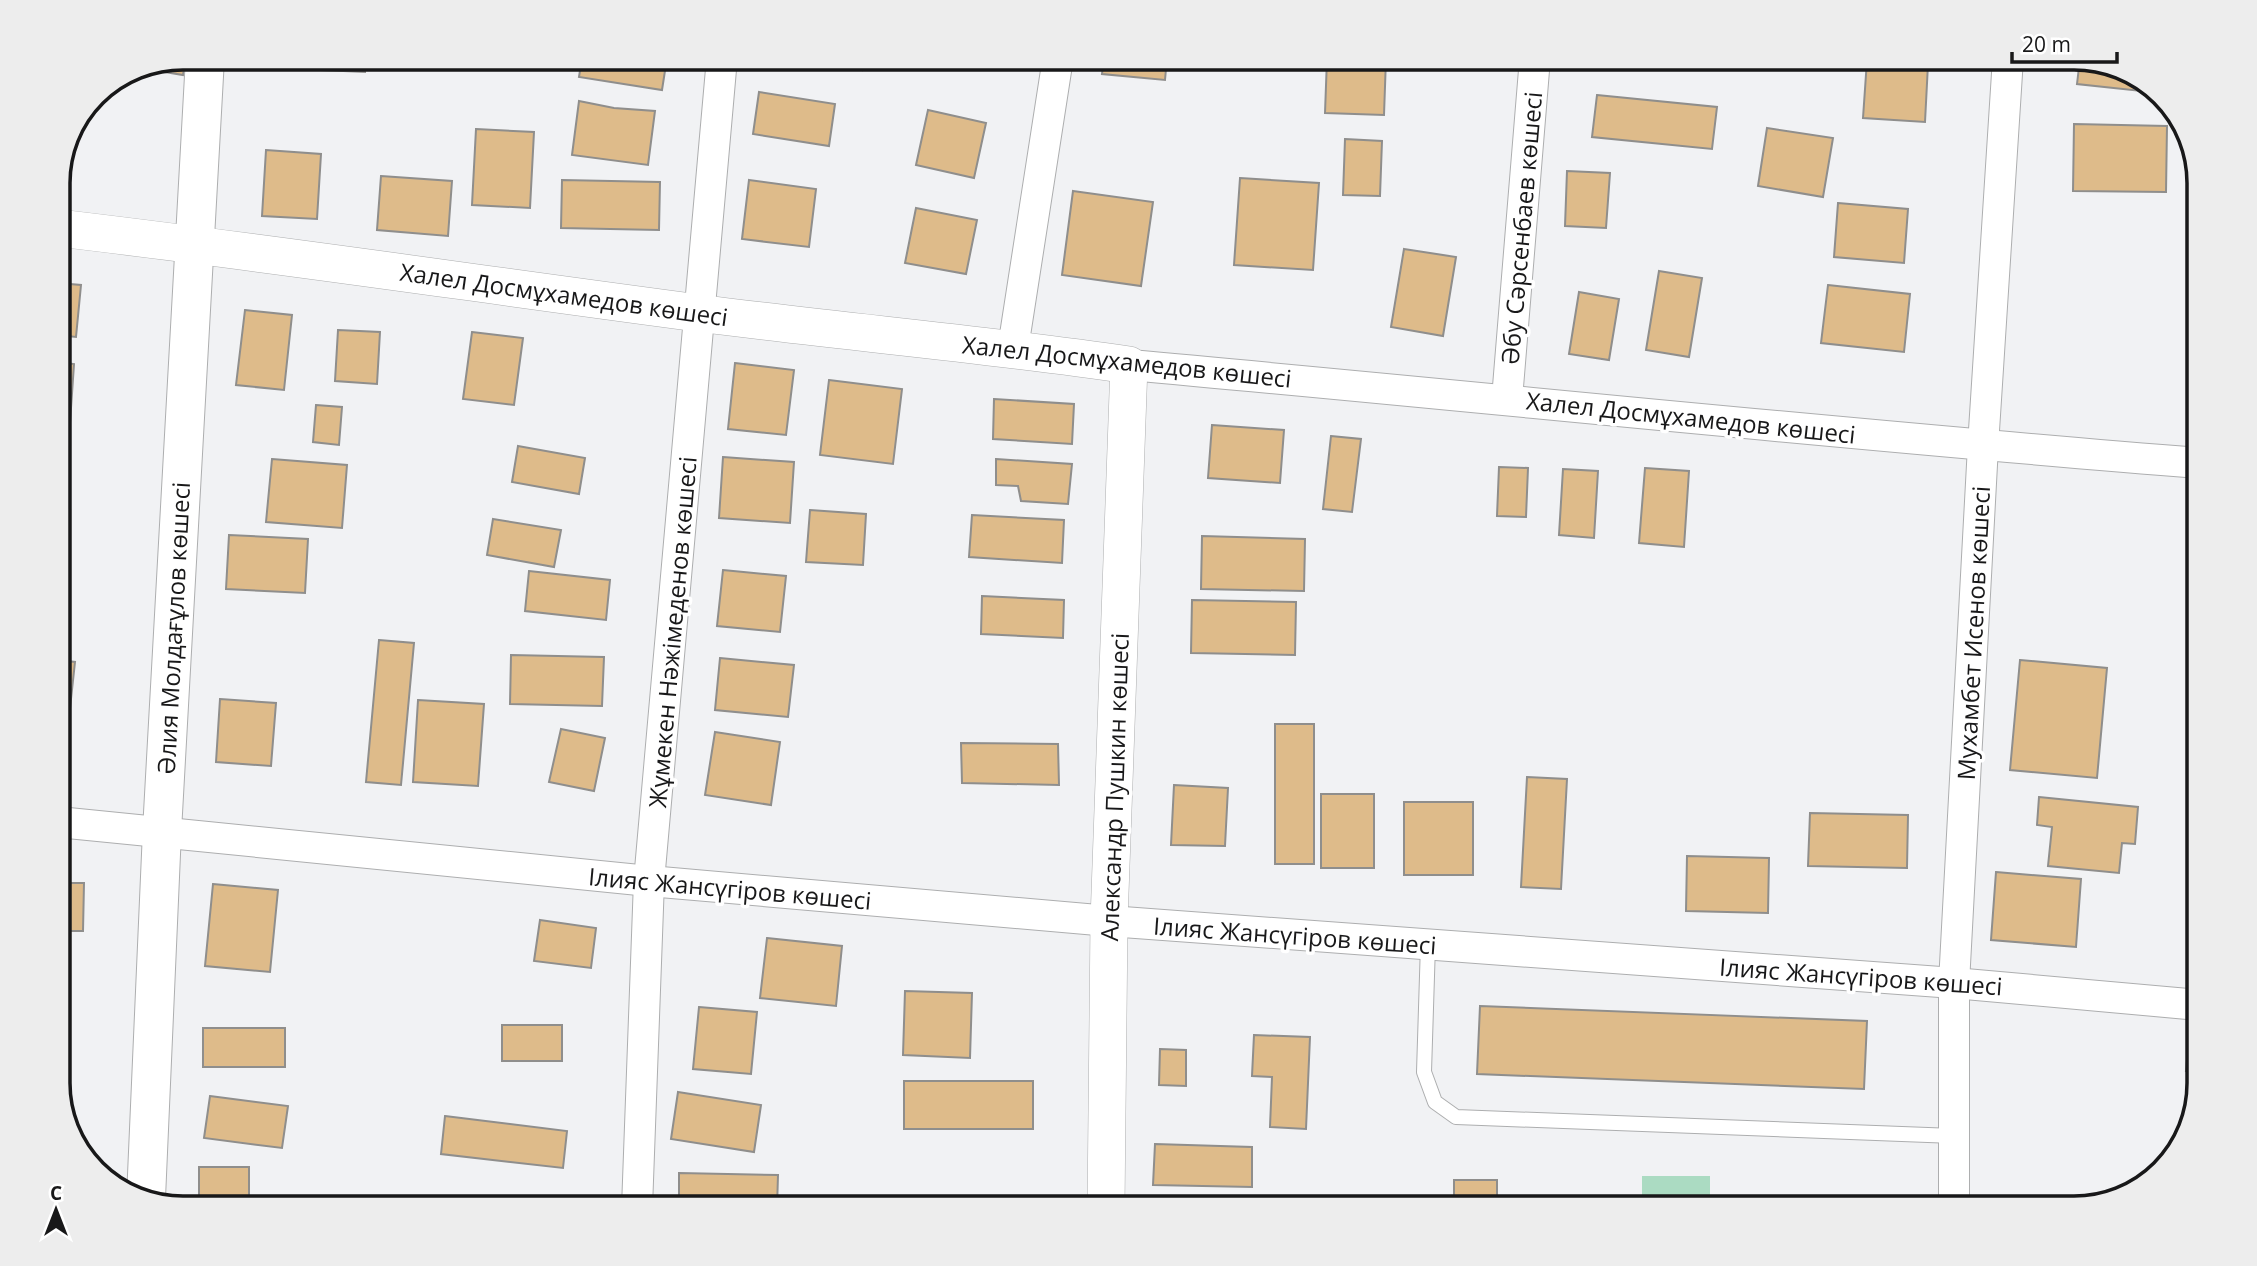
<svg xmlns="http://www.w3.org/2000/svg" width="2257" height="1266" font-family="'Open Sans',sans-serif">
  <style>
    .green { fill: #abdbc2 }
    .building { fill: #debb8a; stroke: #8f8e8c; stroke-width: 2 }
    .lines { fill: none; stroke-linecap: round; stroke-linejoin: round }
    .service-casing { stroke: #adaeaf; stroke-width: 16 }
    .minor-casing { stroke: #adaeaf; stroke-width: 32 }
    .tertiary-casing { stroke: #adaeaf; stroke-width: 38 }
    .secondary-casing { stroke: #adaeaf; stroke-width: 40 }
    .service { stroke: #fff; stroke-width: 14 }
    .minor { stroke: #fff; stroke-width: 30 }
    .tertiary { stroke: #fff; stroke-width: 37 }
    .secondary { stroke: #fff; stroke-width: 38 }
    .labels { text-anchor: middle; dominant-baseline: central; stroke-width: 7; stroke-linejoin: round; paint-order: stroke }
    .street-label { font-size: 24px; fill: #181819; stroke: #fff }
    .rim { fill: none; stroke: #181819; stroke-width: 3.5 }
  </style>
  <rect width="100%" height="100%" fill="#f1f2f4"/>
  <rect class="green" x="1642" y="1176" width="68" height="32"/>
  <g class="building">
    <path d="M 186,58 L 183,75 L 135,67 L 183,58 Z"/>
    <path d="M 277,58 L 365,58 L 365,72 L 276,68 Z"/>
    <path d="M 582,58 L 667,58 L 662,90 L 579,77 Z"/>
    <path d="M 793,58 L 864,58 L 862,70 Z"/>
    <path d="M 948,58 L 1007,58 L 1006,67 Z"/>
    <path d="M 1104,58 L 1167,58 L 1165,80 L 1102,74 Z"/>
    <path d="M 1327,58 L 1386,58 L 1384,115 L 1325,113 Z"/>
    <path d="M 1413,58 L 1472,58 L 1472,65 L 1413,64 Z"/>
    <path d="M 2080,59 L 2136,74 L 2142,80 L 2141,91 L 2077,84 Z"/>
    <path d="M 1867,60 L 1928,64 L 1925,122 L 1863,118 Z"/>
    <path d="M 759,92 L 835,104 L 829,146 L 753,134 Z"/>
    <path d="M 1597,95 L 1717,107 L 1712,149 L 1592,137 Z"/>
    <path d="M 579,101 L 614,108 L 655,111 L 648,165 L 572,155 Z"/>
    <path d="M 928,110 L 986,123 L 974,178 L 916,165 Z"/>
    <path d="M 2074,124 L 2167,126 L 2166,192 L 2073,191 Z"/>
    <path d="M 1767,128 L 1833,138 L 1823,197 L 1758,186 Z"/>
    <path d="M 476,129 L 534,132 L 530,208 L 472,205 Z"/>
    <path d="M 1345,139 L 1382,141 L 1380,196 L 1343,195 Z"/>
    <path d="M 266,150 L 321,154 L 317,219 L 262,216 Z"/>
    <path d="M 1567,171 L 1610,173 L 1606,228 L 1565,226 Z"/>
    <path d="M 381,176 L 452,181 L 448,236 L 377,230 Z"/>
    <path d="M 1240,178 L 1319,183 L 1313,270 L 1234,265 Z"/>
    <path d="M 562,180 L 660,182 L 659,230 L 561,228 Z"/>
    <path d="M 749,180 L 816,189 L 809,247 L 742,239 Z"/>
    <path d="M 1073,191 L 1153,202 L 1141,286 L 1062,275 Z"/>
    <path d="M 1838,203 L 1908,209 L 1904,263 L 1834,257 Z"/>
    <path d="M 916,208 L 977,220 L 966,274 L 905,263 Z"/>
    <path d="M 1404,249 L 1456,257 L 1443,336 L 1391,327 Z"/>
    <path d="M 1659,271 L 1702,278 L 1689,357 L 1646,350 Z"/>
    <path d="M 58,283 L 81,285 L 76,337 L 58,335 Z"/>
    <path d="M 1828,285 L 1910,294 L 1904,352 L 1821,343 Z"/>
    <path d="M 1579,292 L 1619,299 L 1609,360 L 1569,354 Z"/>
    <path d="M 245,310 L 292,315 L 284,390 L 236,385 Z"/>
    <path d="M 338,330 L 380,332 L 377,384 L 335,381 Z"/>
    <path d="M 472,332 L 523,338 L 514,405 L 463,399 Z"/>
    <path d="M 58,362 L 74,364 L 66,481 L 58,481 Z"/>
    <path d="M 735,363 L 794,370 L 786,435 L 728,429 Z"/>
    <path d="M 829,380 L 902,389 L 893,464 L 820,455 Z"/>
    <path d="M 994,399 L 1074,404 L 1072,444 L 993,439 Z"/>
    <path d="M 316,405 L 342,407 L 339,445 L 313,442 Z"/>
    <path d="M 1212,425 L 1284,430 L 1280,483 L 1208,478 Z"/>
    <path d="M 1331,436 L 1361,439 L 1352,512 L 1323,509 Z"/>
    <path d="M 518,446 L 585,458 L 579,494 L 512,482 Z"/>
    <path d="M 723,457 L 794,462 L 790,523 L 719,518 Z"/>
    <path d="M 272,459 L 347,465 L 342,528 L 266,522 Z"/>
    <path d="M 996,459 L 1072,464 L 1068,504 L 1021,501 L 1018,486 L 996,485 Z"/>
    <path d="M 1499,467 L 1528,468 L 1526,517 L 1497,516 Z"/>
    <path d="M 1645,468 L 1689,471 L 1684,547 L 1639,543 Z"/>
    <path d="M 1563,469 L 1598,471 L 1594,538 L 1559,535 Z"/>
    <path d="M 810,510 L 866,514 L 863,565 L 806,562 Z"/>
    <path d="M 972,515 L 1064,520 L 1062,563 L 969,557 Z"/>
    <path d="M 493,519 L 561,530 L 554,567 L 487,555 Z"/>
    <path d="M 229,535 L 308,539 L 305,593 L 226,589 Z"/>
    <path d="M 1202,536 L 1305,539 L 1304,591 L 1201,589 Z"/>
    <path d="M 723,570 L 786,576 L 780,632 L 717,626 Z"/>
    <path d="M 529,571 L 610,580 L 606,620 L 525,611 Z"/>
    <path d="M 982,596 L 1064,600 L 1063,638 L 981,634 Z"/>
    <path d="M 1192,600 L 1296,602 L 1295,655 L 1191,653 Z"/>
    <path d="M 379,640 L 414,643 L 401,785 L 366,782 Z"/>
    <path d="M 511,655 L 604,657 L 602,706 L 510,704 Z"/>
    <path d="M 720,658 L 794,665 L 788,717 L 715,710 Z"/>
    <path d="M 58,660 L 75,662 L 67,736 L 58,735 Z"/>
    <path d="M 2020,660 L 2107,668 L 2097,778 L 2010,770 Z"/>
    <path d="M 220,699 L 276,703 L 271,766 L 216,762 Z"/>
    <path d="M 418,700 L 484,704 L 478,786 L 413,782 Z"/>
    <rect x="1275" y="724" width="39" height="140"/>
    <path d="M 561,729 L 605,738 L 594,791 L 549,782 Z"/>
    <path d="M 715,732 L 780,742 L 771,805 L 705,795 Z"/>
    <path d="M 961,743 L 1058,744 L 1059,785 L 962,783 Z"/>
    <path d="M 1527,777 L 1567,779 L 1561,889 L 1521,887 Z"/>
    <path d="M 1174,785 L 1228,788 L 1225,846 L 1171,845 Z"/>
    <rect x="1321" y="794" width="53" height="74"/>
    <path d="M 2039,797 L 2138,807 L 2135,844 L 2122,843 L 2119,873 L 2048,866 L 2052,827 L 2037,825 Z"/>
    <rect x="1404" y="802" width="69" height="73"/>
    <path d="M 1810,813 L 1908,815 L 1907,868 L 1808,866 Z"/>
    <path d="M 1687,856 L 1769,858 L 1768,913 L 1686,911 Z"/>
    <path d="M 1996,872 L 2081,879 L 2076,947 L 1991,940 Z"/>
    <path d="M 58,883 L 84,883 L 83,931 L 58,931 Z"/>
    <path d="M 213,884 L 278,890 L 270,972 L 205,966 Z"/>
    <path d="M 540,920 L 596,928 L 591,968 L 534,961 Z"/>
    <path d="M 767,938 L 842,946 L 836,1006 L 760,998 Z"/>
    <path d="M 905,991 L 972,993 L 970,1058 L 903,1055 Z"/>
    <path d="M 1480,1006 L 1867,1021 L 1864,1089 L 1477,1074 Z"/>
    <path d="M 699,1007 L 757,1012 L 751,1074 L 693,1069 Z"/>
    <rect x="502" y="1025" width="60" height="36"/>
    <rect x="203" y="1028" width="82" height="39"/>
    <path d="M 1254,1035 L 1310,1037 L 1306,1129 L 1270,1127 L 1272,1077 L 1252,1076 Z"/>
    <path d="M 2189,1037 L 2199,1038 L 2199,1072 L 2186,1071 Z"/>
    <path d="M 1160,1049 L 1186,1050 L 1186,1086 L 1159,1085 Z"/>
    <rect x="904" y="1081" width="129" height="48"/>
    <path d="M 678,1092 L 761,1105 L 754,1152 L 671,1139 Z"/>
    <path d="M 210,1096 L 288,1106 L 282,1148 L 204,1138 Z"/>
    <path d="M 445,1116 L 567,1131 L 563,1168 L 441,1154 Z"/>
    <path d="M 1155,1144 L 1252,1147 L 1252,1187 L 1153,1185 Z"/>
    <rect x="199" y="1167" width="50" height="41"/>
    <path d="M 679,1173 L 778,1175 L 777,1208 L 679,1208 Z"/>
    <rect x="1454" y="1180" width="43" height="28"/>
    <path d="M 1214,1196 L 1277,1196 L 1277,1208 L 1213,1208 Z"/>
  </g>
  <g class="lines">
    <g class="service-casing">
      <path id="service" d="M 1428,944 L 1424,1072 L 1435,1102 L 1456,1117 L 1954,1136"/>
    </g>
    <g class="minor-casing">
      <g id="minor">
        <path d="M 1013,348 L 1058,58"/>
        <path d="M 1129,365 C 1486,397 1842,435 2199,463"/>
        <path d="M 1507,399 L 1535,58"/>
        <path d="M 58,822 L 649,881 L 1109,921 L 1954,983 L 2199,1005"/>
        <path d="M 637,1208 L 649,881 L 722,58"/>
        <path d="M 1954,1208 L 1954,983 L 1983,446 L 2008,58"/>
      </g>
    </g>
    <g class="tertiary-casing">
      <path id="tertiary" d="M 58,228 C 272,253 485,285 698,313 C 842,332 986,344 1129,365 L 1109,921 L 1106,1208"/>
    </g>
    <g class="secondary-casing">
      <path id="secondary" d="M 146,1198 L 162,831 L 205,58"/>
    </g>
    <use href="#service" class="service"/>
    <use href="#minor" class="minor"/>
    <use href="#tertiary" class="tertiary"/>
    <use href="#secondary" class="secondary"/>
  </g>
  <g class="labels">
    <g class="street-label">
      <text transform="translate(1521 228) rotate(-85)">Әбу Сәрсенбаев көшесі</text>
      <text transform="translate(564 294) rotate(8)">Халел Досмұхамедов көшесі</text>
      <text transform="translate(1127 361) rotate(6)">Халел Досмұхамедов көшесі</text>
      <text transform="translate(1691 417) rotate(6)">Халел Досмұхамедов көшесі</text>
      <text transform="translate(173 628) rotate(-87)">Әлия Молдағұлов көшесі</text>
      <text transform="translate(672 632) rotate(-85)">Жұмекен Нәжімеденов көшесі</text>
      <text transform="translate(1973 633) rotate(-87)">Мухамбет Исенов көшесі</text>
      <text transform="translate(1114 787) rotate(-88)">Александр Пушкин көшесі</text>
      <text transform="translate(730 888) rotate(5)">Ілияс Жансүгіров көшесі</text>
      <text transform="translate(1295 935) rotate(4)">Ілияс Жансүгіров көшесі</text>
      <text transform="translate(1861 976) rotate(4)">Ілияс Жансүгіров көшесі</text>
    </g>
  </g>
  <path d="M0 0H2257V1266H0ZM183 70H2074A113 113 0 0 1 2187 183V1083A113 113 0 0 1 2074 1196H183A113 113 0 0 1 70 1083V183A113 113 0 0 1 183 70Z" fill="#ededed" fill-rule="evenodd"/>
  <path class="rim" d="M183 70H2074A113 113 0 0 1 2187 183V1083A113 113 0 0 1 2074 1196H183A113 113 0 0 1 70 1083V183A113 113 0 0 1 183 70Z"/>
  <g transform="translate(56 1210)" stroke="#ffffff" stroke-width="5" paint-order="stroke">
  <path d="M0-5L12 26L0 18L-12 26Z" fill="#181819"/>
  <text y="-10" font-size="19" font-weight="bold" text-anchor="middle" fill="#181819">С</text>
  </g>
  <path d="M2012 52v10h105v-10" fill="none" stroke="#181819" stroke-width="3.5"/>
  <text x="2022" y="52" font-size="21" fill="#181819" stroke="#ffffff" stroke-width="5" paint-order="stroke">20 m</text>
</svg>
